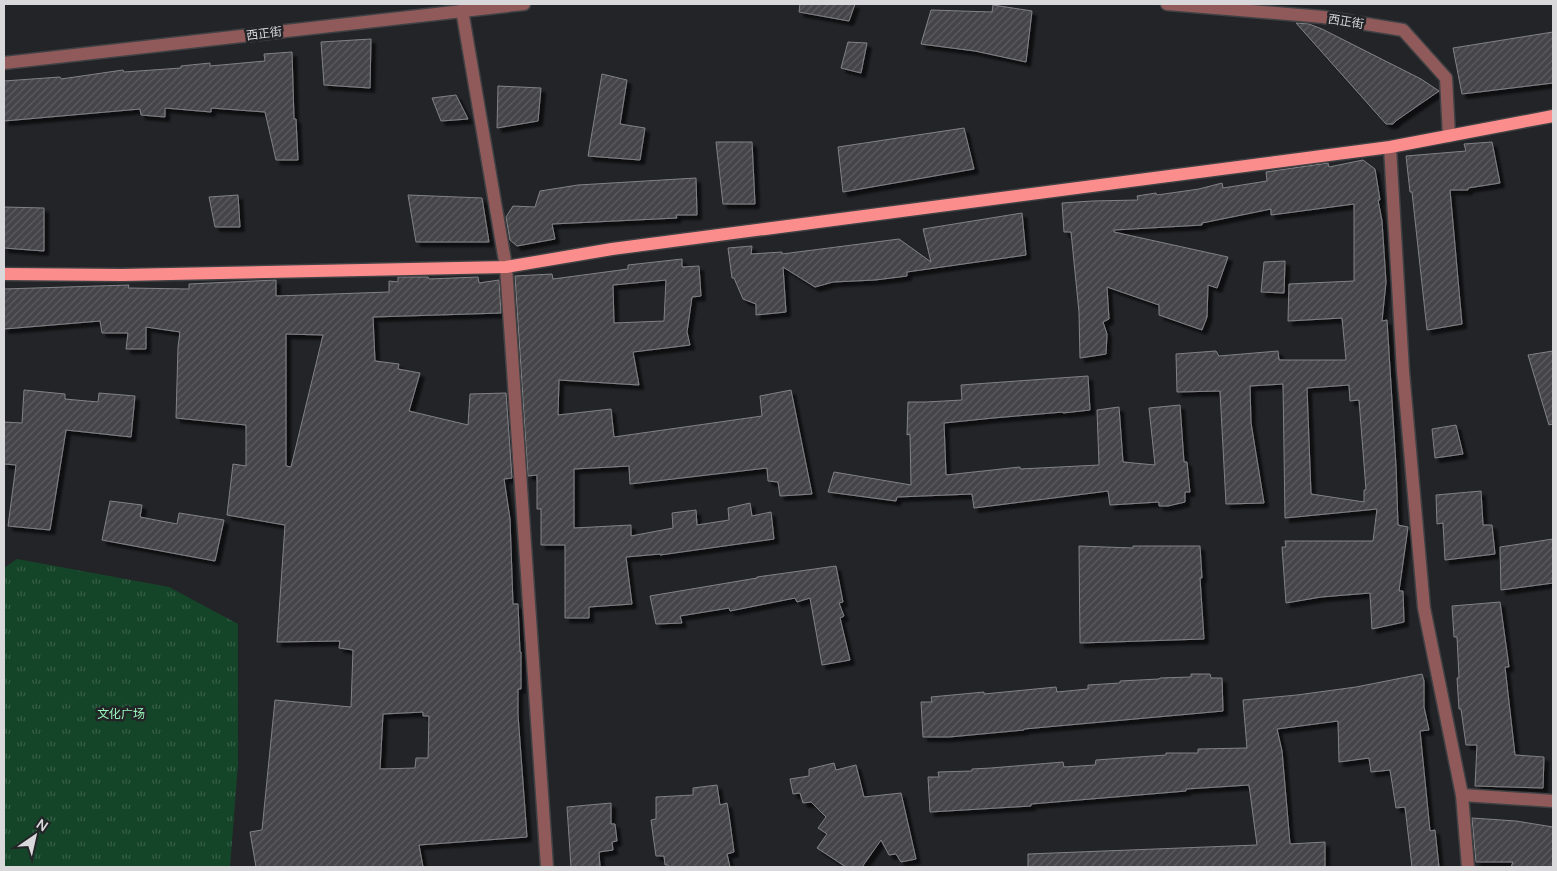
<svg xmlns="http://www.w3.org/2000/svg" width="1557" height="871" font-family="Manrope,'Noto Sans SC',sans-serif">
  <style>
    .park { fill: url(#park-tufts) }
    .building { fill: url(#building-hatch); stroke: #818286; fill-rule: evenodd; filter: url(#shadow) }
    .lines { fill: none; stroke-linecap: round; stroke-linejoin: round }
    .minor-casing { stroke: #404144; stroke-width: 15 }
    .major-casing { stroke: #404144; stroke-width: 15 }
    .minor { stroke: #8f5a59; stroke-width: 12 }
    .major { stroke: #fb8e8d; stroke-width: 12 }
    .labels { text-anchor: middle; dominant-baseline: central; stroke-width: 5; stroke-linejoin: round; paint-order: stroke }
    .street-label { font-size: 12px; fill: #d9d9db; stroke: #232427 }
    .park-label { font-size: 12px; fill: #9afabc; stroke: #232427 }
  </style>
  <defs>
    <pattern id="park-tufts" width="24" height="20" patternUnits="userSpaceOnUse" patternTransform="scale(1.25)"><rect width="24" height="20" fill="#154529"/><path d="M3 7l-1-3M5 7V3M7 7l1-3M15 17l-1-3M17 17v-4M19 17l1-3" fill="none" stroke="#365f47"/></pattern>
    <pattern id="building-hatch" width="6" height="6" patternUnits="userSpaceOnUse" patternTransform="scale(1.25)"><rect width="6" height="6" fill="#444448"/><path d="M-1 1l2-2M0 6l6-6M5 7l2-2" fill="none" stroke="#5e5e62"/></pattern>
    <filter id="shadow"><feDropShadow dx="4.5" dy="4.5" stdDeviation="1" flood-color="#0009"/></filter>
  </defs>
  <rect width="100%" height="100%" fill="#232427"/>
  <path class="park" d="M 17,559 L 169,587 L 238,624 L 238,764 L 230,867 L 4,867 L 4,568 Z"/>
  <g class="building">
    <path d="M 800,4 L 855,4 L 849,21 L 799,12 Z"/>
    <path d="M 993,5 L 1032,11 L 1026,62 L 975,51 L 921,44 L 931,10 L 992,12 Z"/>
    <path d="M 1296,23 L 1309,24 L 1322,29 L 1421,79 L 1439,91 L 1397,120 L 1393,124 L 1386,124 Z"/>
    <path d="M 1553,32 L 1553,83 L 1462,94 L 1453,48 Z"/>
    <path d="M 371,39 L 370,88 L 324,85 L 321,42 Z"/>
    <path d="M 848,42 L 867,43 L 861,73 L 841,68 Z"/>
    <path d="M 292,52 L 294,119 L 296,119 L 298,160 L 276,160 L 265,112 L 211,108 L 211,112 L 165,108 L 165,117 L 141,115 L 140,109 L 4,121 L 4,81 L 60,77 L 61,79 L 123,70 L 124,72 L 181,68 L 181,66 L 210,63 L 210,66 L 265,61 L 264,54 Z"/>
    <path d="M 602,74 L 627,80 L 620,124 L 645,128 L 640,160 L 588,156 Z"/>
    <path d="M 498,86 L 541,88 L 538,121 L 497,128 Z"/>
    <path d="M 456,95 L 468,119 L 441,121 L 432,98 Z"/>
    <path d="M 964,128 L 974,169 L 843,192 L 838,147 Z"/>
    <path d="M 716,142 L 752,142 L 755,204 L 723,204 Z"/>
    <path d="M 1492,142 L 1500,183 L 1468,188 L 1468,190 L 1450,190 L 1462,324 L 1427,330 L 1412,192 L 1410,192 L 1406,156 L 1466,151 L 1464,144 Z"/>
    <path d="M 1363,160 L 1375,169 L 1380,200 L 1378,200 L 1382,221 L 1386,282 L 1382,321 L 1387,320 L 1396,466 L 1398,525 L 1408,527 L 1399,591 L 1403,591 L 1404,622 L 1372,629 L 1370,593 L 1321,597 L 1286,603 L 1282,547 L 1286,547 L 1285,541 L 1373,541 L 1377,509 L 1285,518 L 1283,384 L 1250,386 L 1251,423 L 1264,503 L 1226,504 L 1220,391 L 1177,392 L 1176,354 L 1216,351 L 1219,356 L 1278,351 L 1279,360 L 1346,360 L 1342,318 L 1288,321 L 1289,284 L 1354,281 L 1354,204 L 1271,215 L 1271,209 L 1202,223 L 1202,225 L 1114,230 L 1114,232 L 1228,257 L 1217,288 L 1208,285 L 1207,317 L 1202,330 L 1159,315 L 1159,305 L 1107,287 L 1109,319 L 1103,322 L 1107,334 L 1106,354 L 1080,358 L 1079,312 L 1071,232 L 1064,232 L 1062,203 L 1092,201 L 1138,200 L 1137,196 L 1156,193 L 1157,195 L 1199,189 L 1222,183 L 1223,188 L 1267,181 L 1266,172 L 1328,163 L 1329,167 ZM 1349,385 L 1350,401 L 1359,400 L 1366,490 L 1364,490 L 1364,502 L 1311,494 L 1307,388 Z"/>
    <path d="M 696,178 L 697,215 L 676,215 L 677,218 L 552,224 L 555,239 L 517,246 L 510,240 L 506,217 L 513,206 L 535,207 L 540,191 L 578,185 Z"/>
    <path d="M 238,195 L 240,227 L 215,227 L 209,197 Z"/>
    <path d="M 408,195 L 482,198 L 489,242 L 416,242 Z"/>
    <path d="M 4,207 L 44,208 L 44,251 L 4,248 Z"/>
    <path d="M 1022,213 L 1026,255 L 907,272 L 907,276 L 875,280 L 833,282 L 815,287 L 783,267 L 786,312 L 756,315 L 756,304 L 743,299 L 734,278 L 732,278 L 728,248 L 752,246 L 751,254 L 782,252 L 782,254 L 899,239 L 931,262 L 923,229 Z"/>
    <path d="M 682,259 L 682,267 L 699,266 L 701,296 L 692,297 L 687,332 L 690,345 L 633,352 L 639,385 L 559,380 L 558,415 L 611,409 L 614,437 L 762,416 L 760,396 L 791,390 L 812,494 L 780,496 L 778,482 L 768,481 L 767,468 L 630,484 L 629,466 L 574,469 L 574,528 L 631,525 L 631,536 L 673,528 L 672,513 L 696,510 L 697,525 L 729,520 L 728,508 L 750,503 L 752,516 L 771,512 L 774,539 L 660,555 L 660,554 L 626,557 L 632,604 L 589,607 L 589,618 L 565,618 L 565,545 L 541,545 L 541,509 L 537,509 L 537,475 L 528,476 L 515,276 L 552,274 L 553,279 L 628,269 L 628,265 ZM 666,280 L 664,321 L 614,323 L 613,285 Z"/>
    <path d="M 1285,261 L 1284,293 L 1261,292 L 1264,262 Z"/>
    <path d="M 398,277 L 428,277 L 429,279 L 478,277 L 479,283 L 499,280 L 501,313 L 373,317 L 375,361 L 399,364 L 398,369 L 420,373 L 409,411 L 468,425 L 470,394 L 506,393 L 512,478 L 504,479 L 510,519 L 513,604 L 518,604 L 520,652 L 521,652 L 521,689 L 518,689 L 518,715 L 527,837 L 419,845 L 423,867 L 256,867 L 250,832 L 262,830 L 275,700 L 351,707 L 353,650 L 339,648 L 340,641 L 277,642 L 285,525 L 227,515 L 233,464 L 246,466 L 246,425 L 176,418 L 178,347 L 180,332 L 146,327 L 146,349 L 126,349 L 128,333 L 102,333 L 100,321 L 4,329 L 4,289 L 129,285 L 128,288 L 189,289 L 189,284 L 276,280 L 276,296 L 389,292 L 389,281 L 398,282 ZM 286,334 L 323,335 L 291,467 L 286,466 ZM 423,712 L 423,716 L 429,716 L 428,758 L 416,758 L 415,768 L 380,769 L 383,714 Z"/>
    <path d="M 1553,351 L 1553,424 L 1549,425 L 1528,355 Z"/>
    <path d="M 1088,376 L 1090,410 L 1063,413 L 1063,412 L 993,418 L 944,423 L 946,475 L 1020,467 L 1020,469 L 1099,465 L 1097,410 L 1119,407 L 1123,462 L 1155,465 L 1149,408 L 1180,405 L 1184,462 L 1187,462 L 1189,483 L 1190,492 L 1185,492 L 1185,502 L 1168,506 L 1159,506 L 1159,502 L 1110,505 L 1108,491 L 974,508 L 972,494 L 897,497 L 896,501 L 828,492 L 834,472 L 911,485 L 910,434 L 907,435 L 908,402 L 926,402 L 962,400 L 961,385 Z"/>
    <path d="M 24,390 L 65,394 L 65,399 L 98,402 L 99,393 L 135,396 L 131,437 L 66,430 L 50,530 L 8,526 L 16,465 L 4,464 L 4,422 L 22,423 Z"/>
    <path d="M 1456,425 L 1463,454 L 1435,458 L 1432,429 Z"/>
    <path d="M 1481,491 L 1483,525 L 1492,525 L 1495,554 L 1445,560 L 1443,523 L 1437,524 L 1436,495 Z"/>
    <path d="M 110,501 L 142,505 L 140,517 L 177,524 L 179,513 L 224,520 L 215,561 L 102,540 Z"/>
    <path d="M 1553,539 L 1553,583 L 1501,590 L 1500,547 Z"/>
    <path d="M 1079,546 L 1133,548 L 1133,546 L 1200,546 L 1202,578 L 1200,578 L 1204,639 L 1080,643 Z"/>
    <path d="M 836,566 L 843,602 L 839,603 L 844,616 L 840,618 L 850,660 L 822,665 L 810,598 L 797,602 L 795,598 L 730,611 L 729,608 L 680,616 L 682,623 L 656,624 L 650,596 L 757,578 L 757,577 Z"/>
    <path d="M 1500,602 L 1509,667 L 1505,667 L 1515,755 L 1544,757 L 1543,788 L 1475,786 L 1477,745 L 1466,745 L 1461,709 L 1459,709 L 1457,678 L 1459,677 L 1457,637 L 1454,637 L 1452,606 Z"/>
    <path d="M 1191,674 L 1210,674 L 1211,678 L 1222,678 L 1223,711 L 1024,729 L 1024,730 L 949,737 L 923,737 L 921,702 L 932,702 L 931,697 L 984,692 L 984,694 L 1056,687 L 1057,692 L 1088,689 L 1088,685 L 1120,683 L 1120,681 L 1159,679 L 1160,678 L 1191,677 Z"/>
    <path d="M 1422,674 L 1424,681 L 1424,707 L 1429,730 L 1420,731 L 1430,831 L 1435,830 L 1439,867 L 1412,867 L 1405,807 L 1396,808 L 1390,770 L 1371,772 L 1369,758 L 1339,762 L 1338,721 L 1277,729 L 1282,751 L 1290,844 L 1325,842 L 1325,867 L 1028,867 L 1028,854 L 1257,845 L 1249,785 L 1186,789 L 1186,791 L 1031,804 L 1031,806 L 930,812 L 928,777 L 939,777 L 938,772 L 972,771 L 972,769 L 991,768 L 1063,762 L 1064,767 L 1095,765 L 1096,760 L 1166,755 L 1166,753 L 1198,753 L 1198,749 L 1247,748 L 1243,700 L 1297,695 L 1356,687 Z"/>
    <path d="M 834,763 L 836,770 L 856,765 L 864,797 L 901,793 L 916,859 L 901,862 L 896,854 L 889,855 L 881,840 L 862,867 L 846,867 L 817,848 L 827,834 L 818,828 L 826,817 L 811,802 L 803,803 L 800,793 L 793,794 L 790,779 L 809,776 L 809,769 Z"/>
    <path d="M 717,785 L 720,805 L 727,803 L 729,815 L 734,852 L 727,854 L 730,867 L 669,867 L 668,865 L 665,865 L 664,856 L 656,856 L 653,835 L 651,820 L 656,819 L 656,797 L 693,795 L 693,788 Z"/>
    <path d="M 611,803 L 611,824 L 615,824 L 617,841 L 612,842 L 613,850 L 599,852 L 600,867 L 571,867 L 567,807 Z"/>
    <path d="M 1472,818 L 1516,821 L 1553,827 L 1553,867 L 1511,867 L 1513,862 L 1476,862 Z"/>
  </g>
  <g class="lines">
    <g class="minor-casing">
      <g id="minor">
        <path d="M 1167,4 L 1323,17 L 1403,30 L 1446,78 L 1449,136"/>
        <path d="M 462,10 L 506,267 L 547,867"/>
        <path d="M 4,63 L 524,4"/>
        <path d="M 1390,147 L 1403,371 L 1424,608 L 1462,795 L 1468,867"/>
        <path d="M 1462,795 L 1553,801"/>
      </g>
    </g>
    <g class="major-casing">
      <path id="major" d="M 4,274 L 122,275 L 506,267 L 612,249 L 1390,147 L 1553,116"/>
    </g>
    <use href="#minor" class="minor"/>
    <use href="#major" class="major"/>
  </g>
  <g class="labels">
    <g class="street-label">
      <text transform="translate(1346 21) rotate(9)">西正街</text>
      <text transform="translate(264 33) rotate(-7)">西正街</text>
    </g>
    <g class="park-label">
      <text x="121" y="713">文化广场</text>
    </g>
  </g>
  <rect width="1557" height="871" fill="none" stroke="#d9d9db" stroke-width="10"/>
  <g transform="translate(35 836) rotate(34)" stroke="#232427" stroke-width="4" paint-order="stroke">
  <path d="M0-4L9 19L0 12L-9 19Z" fill="#d9d9db"/>
  <text y="-8" font-size="14" font-weight="bold" text-anchor="middle" fill="#d9d9db">N</text>
  </g>
</svg>
